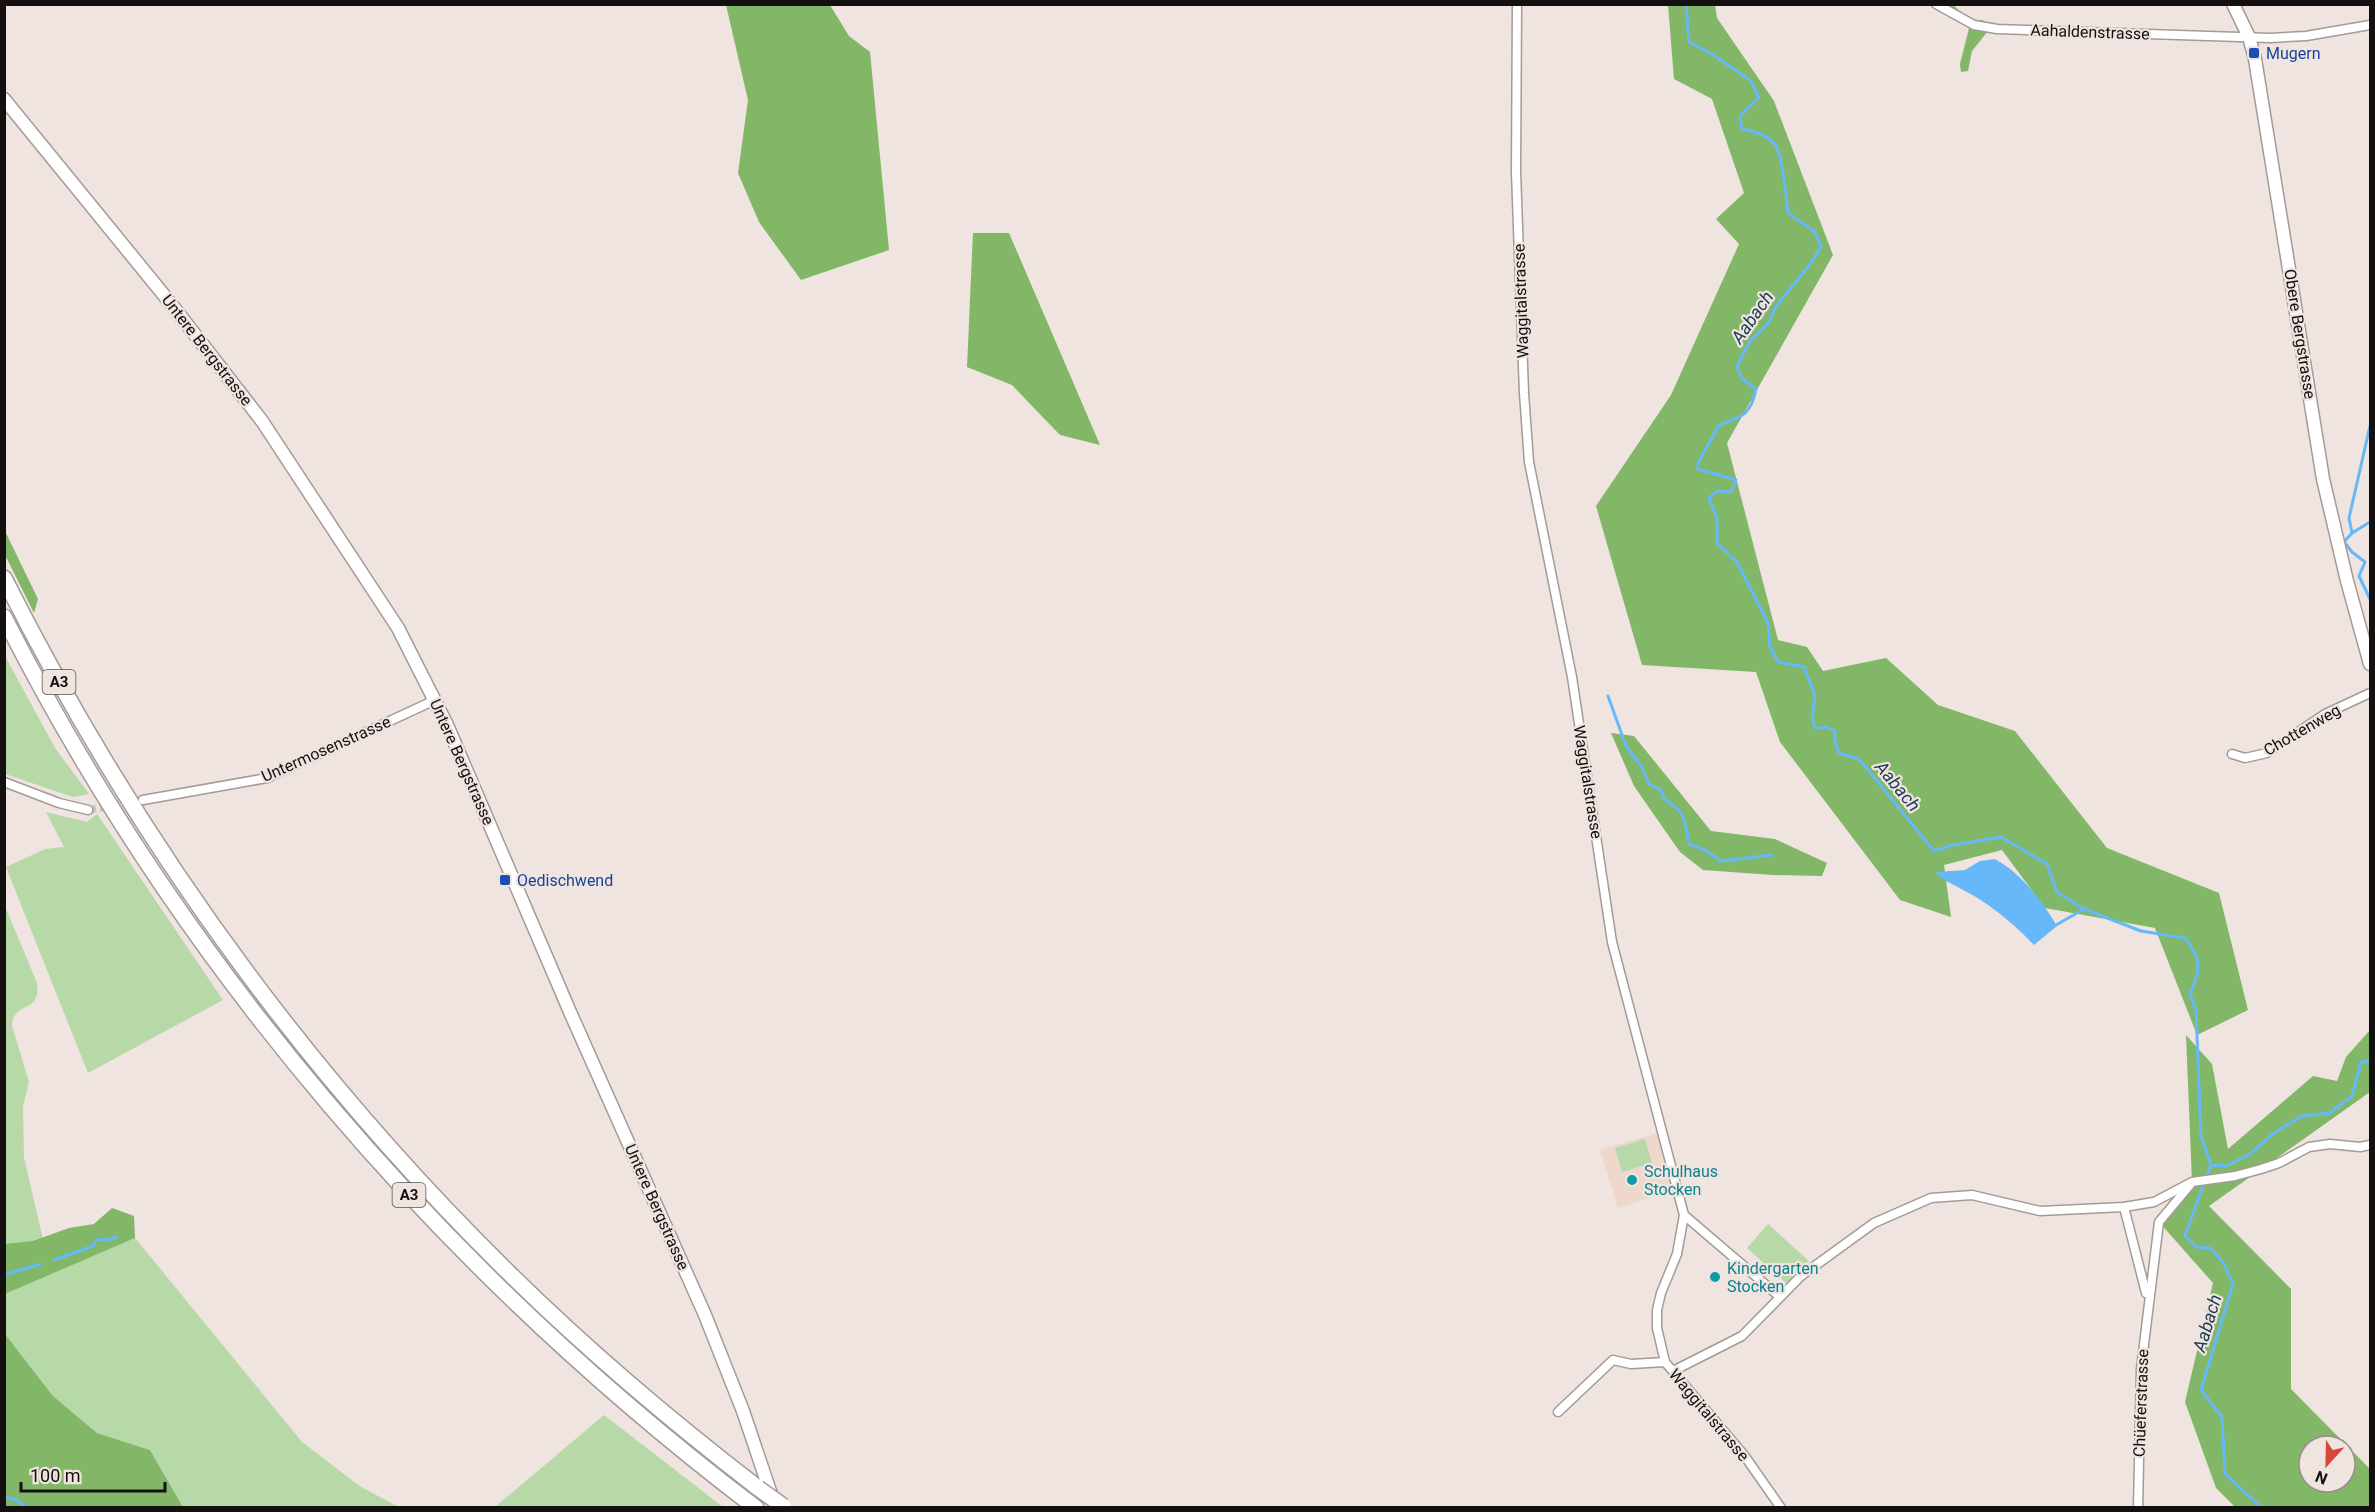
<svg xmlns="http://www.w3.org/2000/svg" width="2375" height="1512" font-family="Roboto,sans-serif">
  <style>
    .education { fill: #eed8cc }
    .green { fill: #b6d9a7 }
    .forest { fill: #81b767; fill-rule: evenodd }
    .water { fill: #67b8f9 }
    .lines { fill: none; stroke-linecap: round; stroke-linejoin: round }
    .stream { stroke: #67b8f9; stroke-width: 3 }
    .street-tunnel { stroke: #cec4c0; stroke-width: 8; stroke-dasharray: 8 4; stroke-linecap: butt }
    .street-casing { stroke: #a49a96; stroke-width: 11 }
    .secondary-casing { stroke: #a49a96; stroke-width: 15 }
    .highway-casing { stroke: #a49a96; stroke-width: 18 }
    .street { stroke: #fff; stroke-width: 8 }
    .secondary { stroke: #fff; stroke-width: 12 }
    .highway { stroke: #fff; stroke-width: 15 }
    .highway-bridge-casing { stroke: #a49a96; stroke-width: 18; stroke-linecap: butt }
    .highway-bridge { stroke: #fff; stroke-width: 15 }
    .transit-dot { fill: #1a4fb4; stroke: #efe4df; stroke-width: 2 }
    .culture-dot { fill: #0f9aa8; stroke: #efe4df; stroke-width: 2 }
    .labels { text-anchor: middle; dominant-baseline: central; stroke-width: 4.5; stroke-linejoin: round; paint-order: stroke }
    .shield { fill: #efe4df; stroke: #56504d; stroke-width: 1.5 }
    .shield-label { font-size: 15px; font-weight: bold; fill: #14100f }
    .street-label { font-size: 16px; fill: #14100f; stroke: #efe4df }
    .transit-label { font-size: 16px; fill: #164399; stroke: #efe4df; text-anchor: start }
    .culture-label { font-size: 16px; fill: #0d838f; stroke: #efe4df; text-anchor: start }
    .water-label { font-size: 18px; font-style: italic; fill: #1a3c57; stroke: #efe4df }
  </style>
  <rect width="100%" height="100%" fill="#efe4df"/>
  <path class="education" d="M 1660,1132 L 1676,1190 L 1618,1208 L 1600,1150 Z"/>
  <g class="green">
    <path d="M 4,654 L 55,748 L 89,794 L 73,797 L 5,774 Z"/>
    <path d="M 46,812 L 87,822 L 97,814 L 223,1000 L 88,1073 L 6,867 L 45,849 L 64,847 Z"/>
    <path d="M 4,904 L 37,983 C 42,1014 12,1001 12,1026 L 29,1082 L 23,1107 L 24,1157 L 44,1244 L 4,1252 Z"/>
    <path d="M 1645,1139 L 1652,1163 L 1622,1172 L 1615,1148 Z"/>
    <path d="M 1768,1224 L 1809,1261 L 1786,1283 L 1747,1248 Z"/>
    <path d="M 135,1238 L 302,1442 L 361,1487 L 399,1507 L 183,1507 L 150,1450 L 97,1433 L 53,1396 L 5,1334 L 5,1294 Z"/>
    <path d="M 604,1415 L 723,1507 L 495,1507 Z"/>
  </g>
  <g class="forest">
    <path d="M 726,5 L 830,5 L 849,36 L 870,52 L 889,250 L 801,280 L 759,222 L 738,173 L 748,100 Z"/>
    <path d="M 1668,5 L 1715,5 L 1717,18 L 1774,101 L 1833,255 L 1727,443 L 1778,640 L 1807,647 L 1823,671 L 1886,658 L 1938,705 L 2015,731 L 2107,848 L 2219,893 L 2248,1010 L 2197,1035 L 2155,928 L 2045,908 L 2002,850 L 1944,865 L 1951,917 L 1900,900 L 1780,742 L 1756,672 L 1642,665 L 1596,506 L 1671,395 L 1739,244 L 1716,219 L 1744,193 L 1712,99 L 1674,79 Z"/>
    <path d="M 1943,5 L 1953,5 L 1971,21 L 1983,20 L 1988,31 L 1972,51 L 1968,71 L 1961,72 L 1960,64 L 1969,28 Z"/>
    <path d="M 973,233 L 1009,233 L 1100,445 L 1060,435 L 1012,385 L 967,367 Z"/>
    <path d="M 4,529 L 38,599 L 34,613 L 5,555 Z"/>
    <path d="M 1611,733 L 1634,736 L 1711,831 L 1775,839 L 1827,863 L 1822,876 L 1773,875 L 1703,870 L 1680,852 L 1634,786 Z"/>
    <path d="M 2370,1030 L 2370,1092 L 2209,1206 L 2291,1289 L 2291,1389 L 2370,1469 L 2370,1507 L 2235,1507 L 2216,1488 L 2185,1402 L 2213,1283 L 2159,1222 L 2192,1182 L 2186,1035 L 2212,1064 L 2228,1149 L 2313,1076 L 2337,1081 L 2346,1057 ZM 2309,1446 L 2345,1446 L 2345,1482 L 2309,1482 Z"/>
    <path d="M 112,1208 L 134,1216 L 135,1238 L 5,1294 L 5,1244 L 33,1241 L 69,1228 L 94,1224 Z"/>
    <path d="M 5,1334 L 53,1396 L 97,1433 L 150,1450 L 183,1507 L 5,1507 Z"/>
  </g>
  <path class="water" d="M 1995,859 C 2021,873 2042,901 2057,926 L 2034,945 C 2019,929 1998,911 1979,899 C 1965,890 1952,885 1938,876 L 1936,872 L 1965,870 L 1980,861 Z"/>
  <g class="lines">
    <g class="stream">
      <path d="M 1686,4 L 1689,42 L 1712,54 L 1751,81 L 1759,98 L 1740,116 L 1742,129 C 1753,131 1769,135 1776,146 C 1783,157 1786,198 1788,213 L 1815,232 L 1821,247 L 1808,267 L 1776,306 L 1768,324 L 1750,341 L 1737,366 L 1742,379 L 1756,389 C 1751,414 1743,417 1719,425 L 1698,463 L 1698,469 L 1736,480 L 1731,492 L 1717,491 L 1709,498 L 1717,518 L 1717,543 L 1737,562 L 1768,623 L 1770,647 L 1778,662 L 1804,667 L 1815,696 L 1812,719 L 1816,729 L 1826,727 L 1835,731 L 1835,742 L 1839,753 L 1859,759 L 1934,851 L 1953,845 L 2001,837 L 2047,864 L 2057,892 L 2084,909 L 2141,931 L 2185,938 C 2202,960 2201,969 2190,994 L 2196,1011 L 2201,1136 L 2211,1165 L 2206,1177"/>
      <path d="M 2370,522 L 2352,533 L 2344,542 L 2352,552 L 2365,562 L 2359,576 L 2370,599"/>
      <path d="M 2352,533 L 2349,518 L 2370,426"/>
      <path d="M 1608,696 L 1626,746 L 1641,766 L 1649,784 L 1661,790 L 1664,799 C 1685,811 1685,820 1689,844 L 1703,849 L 1721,861 L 1772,855"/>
      <path d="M 2056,925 L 2084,909"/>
      <path d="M 2211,1165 L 2226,1166 L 2250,1154 L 2274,1133 L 2302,1116 L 2330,1113 L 2352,1096 L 2361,1062 L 2370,1061"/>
      <path d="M 2204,1183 L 2185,1236 L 2196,1247 L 2210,1248 L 2223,1262 L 2233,1284 L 2201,1390 L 2222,1417 L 2225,1474 L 2262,1508"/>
      <path d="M 54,1260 L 93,1246 L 96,1240 L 106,1240 L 117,1237"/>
      <path d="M 4,1275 L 41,1264"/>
      <path d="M 4,1497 L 17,1500 L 27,1508"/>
    </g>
    <path class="street-tunnel" d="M 88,810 L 134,802"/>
    <g class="street-casing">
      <g id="street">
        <path d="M 1517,4 L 1516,172 L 1524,393 L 1529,462 L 1572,677 L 1612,942 L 1684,1215 L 1677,1254 L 1661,1293 L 1657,1310 L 1657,1328 L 1665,1362 L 1744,1455 L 1781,1508"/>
        <path d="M 1936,4 L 1974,25 L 1997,29 L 2270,38 L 2306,36 L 2370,25"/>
        <path d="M 2232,754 L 2245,758 L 2267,753 L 2325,714 L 2370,693"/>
        <path d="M 4,782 L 59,803 L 88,810"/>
        <path d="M 143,800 L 267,778 L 435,700"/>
        <path d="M 2124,1207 L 2146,1293"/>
        <path d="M 1684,1215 L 1780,1297"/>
        <path d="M 1673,1371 L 1742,1336 L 1801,1276 L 1874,1223 L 1931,1198 L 1972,1195 L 2040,1211 L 2124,1207 L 2154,1202 L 2192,1182 L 2235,1176 L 2261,1169 L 2279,1163 L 2309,1147 L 2330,1144 L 2360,1147 L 2370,1145"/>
        <path d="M 1558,1412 L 1613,1360 L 1631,1364 L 1665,1362"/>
        <path d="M 2138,1508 L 2141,1369 L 2159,1222 L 2190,1185"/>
      </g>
    </g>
    <g class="secondary-casing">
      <g id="secondary">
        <path d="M 2233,4 L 2249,37 L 2255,59 L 2323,479 L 2347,581 L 2370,664"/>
        <path d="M 4,99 L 172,305 L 262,421 L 398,628 L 447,725 L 570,1012 L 705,1315 L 743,1411 L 773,1500"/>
      </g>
    </g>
    <g class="highway-casing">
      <g id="highway">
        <path d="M 4,578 C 134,836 303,1071 509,1273 C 587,1350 671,1421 758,1488"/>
        <path d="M 4,617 C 181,967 444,1271 756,1508"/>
      </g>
    </g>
    <use href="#street" class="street"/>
    <use href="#secondary" class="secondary"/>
    <use href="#highway" class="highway"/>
    <g class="highway-bridge-casing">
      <path id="highway-bridge" d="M 758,1488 L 783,1506"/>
    </g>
    <use href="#highway-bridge" class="highway-bridge"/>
  </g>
  <g class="transit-dot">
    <rect x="2248" y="47" width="12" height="12" rx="3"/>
    <rect x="499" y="874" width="12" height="12" rx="3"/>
  </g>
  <g class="culture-dot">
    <circle cx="1632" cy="1180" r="6"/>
    <circle cx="1715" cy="1277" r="6"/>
  </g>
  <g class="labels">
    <g class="shield">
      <rect x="42.5" y="670" width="33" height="24" rx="4.5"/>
      <rect x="392.5" y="1183" width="33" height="24" rx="4.5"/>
    </g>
    <g class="shield-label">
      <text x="59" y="682">A3</text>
      <text x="409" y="1195">A3</text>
    </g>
    <g class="street-label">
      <text transform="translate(2090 32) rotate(2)">Aahaldenstrasse</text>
      <text transform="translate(1521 301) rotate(-92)">Waggitalstrasse</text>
      <text transform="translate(2300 334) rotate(81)">Obere Bergstrasse</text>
      <text transform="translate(207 350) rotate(52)">Untere Bergstrasse</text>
      <text transform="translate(2302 730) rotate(-30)">Chottenweg</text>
      <text transform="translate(326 749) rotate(-24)">Untermosenstrasse</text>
      <text transform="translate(462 762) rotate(66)">Untere Bergstrasse</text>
      <text transform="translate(1588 782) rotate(81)">Waggitalstrasse</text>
      <text transform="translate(657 1207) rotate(66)">Untere Bergstrasse</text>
      <text transform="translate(2141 1403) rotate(-88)">Chüeferstrasse</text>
      <text transform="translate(1709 1415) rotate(50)">Waggitalstrasse</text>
    </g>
    <g class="transit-label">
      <text x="2266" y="53">Mugern</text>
      <text x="517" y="880">Oedischwend</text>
    </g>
    <g class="culture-label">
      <text x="1644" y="1171">Schulhaus<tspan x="1644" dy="18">Stocken</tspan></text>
      <text x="1727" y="1268">Kindergarten<tspan x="1727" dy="18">Stocken</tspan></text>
    </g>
    <g class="water-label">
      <text transform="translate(1752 317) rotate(-55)">Aabach</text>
      <text transform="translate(1898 786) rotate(50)">Aabach</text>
      <text transform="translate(2207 1323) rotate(-73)">Aabach</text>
    </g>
  </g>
  <rect width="2375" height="1512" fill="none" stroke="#14100f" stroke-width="12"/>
  <g transform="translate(2327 1464) rotate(202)"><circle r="28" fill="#efe4df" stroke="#978f8c" stroke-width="1.5"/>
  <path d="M0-4.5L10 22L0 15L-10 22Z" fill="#d6483b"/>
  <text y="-9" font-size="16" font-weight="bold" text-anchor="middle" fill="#14100f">N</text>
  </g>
  <path d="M21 1482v9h144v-9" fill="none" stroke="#14100f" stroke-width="3"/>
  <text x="30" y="1482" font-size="18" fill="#14100f" stroke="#efe4df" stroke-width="4.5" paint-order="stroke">100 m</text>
</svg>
